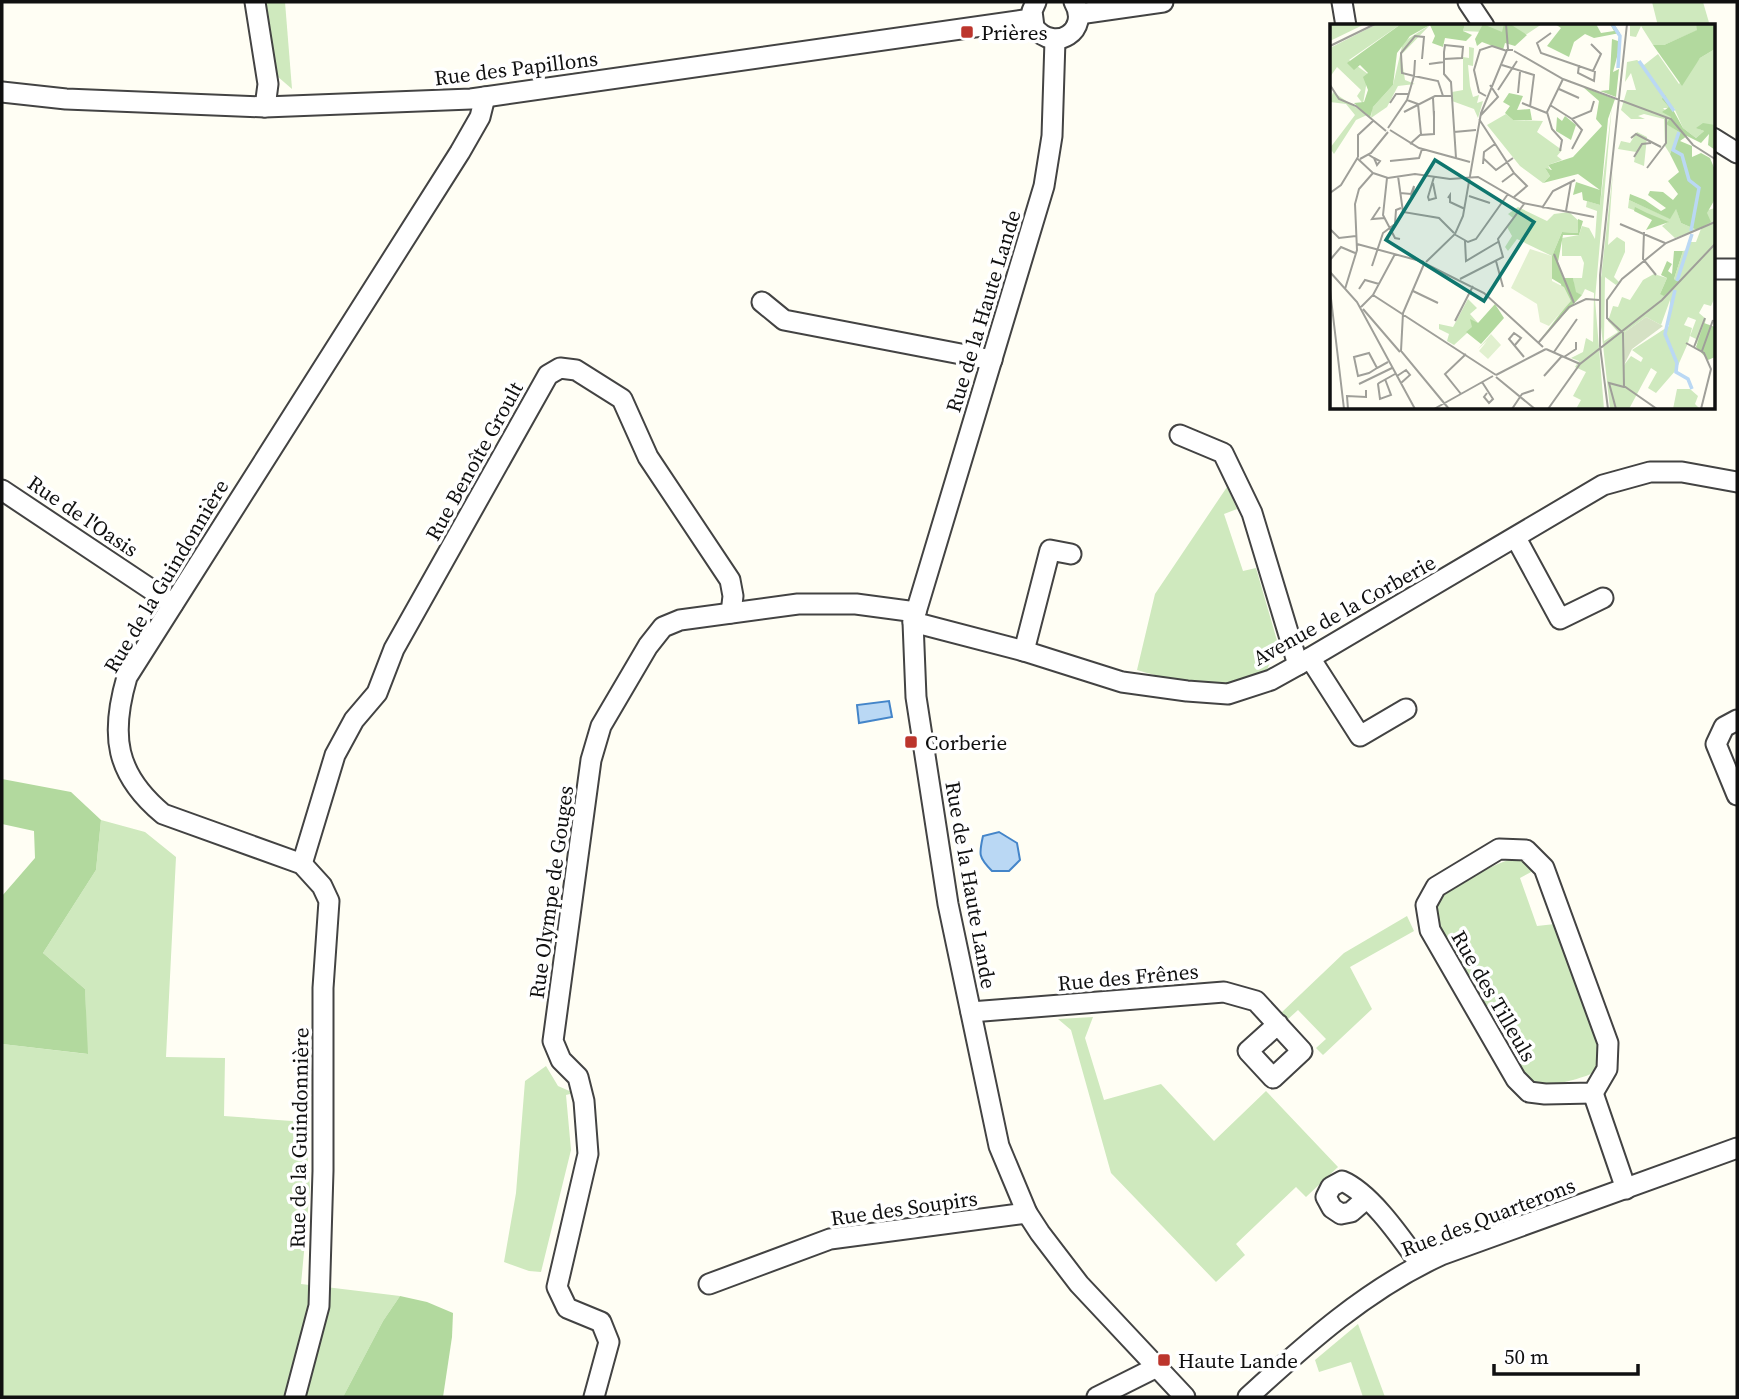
<svg xmlns="http://www.w3.org/2000/svg" width="1739" height="1399" font-family="'Source Serif 4',serif">
  <style>
    .green { fill: #cfe9be }
    .forest { fill: #b2d99e }
    .water { fill: #bad8f4; stroke: #4485c9; stroke-width: 2 }
    .lines { fill: none; stroke-linecap: round; stroke-linejoin: round }
    .minor-casing { stroke: #434343; stroke-width: 23 }
    .minor { stroke: #fff; stroke-width: 19 }
    .poi-dot { fill: #bc352c; stroke: #fff; stroke-width: 2.5 }
    .labels { text-anchor: middle; dominant-baseline: central; stroke-width: 7; stroke-linejoin: round; paint-order: stroke }
    .poi-label { font-size: 21px; fill: #101010; stroke: #fff; text-anchor: start }
    .street-label { font-size: 21px; fill: #101010; stroke: #fff }
    .inset-river { fill: none; stroke: #bad8f4; stroke-width: 3.5 }
    .inset-road { fill: none; stroke: #9f9f99; stroke-width: 2 }
    .view { fill: #0f766e; fill-opacity: 0.15; stroke: #0f766e; stroke-width: 3.5 }
    .inset-edge { fill: none; stroke: #101010; stroke-width: 3.5 }
  </style>
  <rect width="100%" height="100%" fill="#fffef4"/>
  <g class="green">
    <path d="M 265,2 L 285,2 L 292,89 L 277,76 Z"/>
    <path d="M 1652,2 L 1703,2 L 1710,26 L 1658,26 Z"/>
    <path d="M 1227,487 L 1237,509 L 1224,514 L 1243,571 L 1256,568 L 1278,644 L 1266,672 C 1256,676 1245,681 1235,683 C 1202,689 1168,679 1137,670 L 1155,594 Z"/>
    <path d="M 101,820 L 145,832 L 176,857 L 166,1057 L 225,1058 L 224,1116 L 305,1122 L 310,1188 L 301,1284 L 400,1296 L 383,1321 L 343,1397 L 2,1397 L 2,1044 L 87,1054 L 85,989 L 43,953 L 96,870 Z"/>
    <path d="M 1515,858 L 1527,861 L 1535,870 L 1520,878 L 1537,926 L 1555,924 L 1602,1055 L 1599,1069 C 1591,1075 1583,1077 1573,1080 C 1549,1086 1532,1091 1519,1066 L 1529,1057 L 1503,1014 L 1491,1021 L 1436,919 C 1436,912 1436,904 1441,898 C 1450,885 1499,862 1515,858 Z"/>
    <path d="M 1407,916 L 1414,931 L 1350,967 L 1372,1009 L 1323,1055 L 1316,1048 L 1326,1039 L 1298,1010 L 1287,1020 L 1281,1013 L 1344,953 Z"/>
    <path d="M 1093,1017 L 1085,1038 L 1104,1100 L 1161,1084 L 1214,1141 L 1266,1091 L 1338,1167 L 1306,1197 L 1296,1187 L 1236,1244 L 1245,1255 L 1216,1282 L 1111,1173 L 1071,1030 L 1058,1019 Z"/>
    <path d="M 546,1066 L 558,1086 L 574,1093 L 566,1095 L 571,1150 L 541,1272 L 529,1271 L 504,1262 L 516,1193 L 525,1081 Z"/>
    <path d="M 1358,1324 L 1385,1397 L 1363,1397 L 1351,1362 L 1319,1372 L 1315,1360 Z"/>
  </g>
  <g class="forest">
    <path d="M 2,779 L 71,792 L 101,820 L 96,870 L 43,953 L 85,989 L 88,1054 L 2,1044 L 2,896 L 35,858 L 34,831 L 2,824 Z"/>
    <path d="M 400,1296 L 427,1302 L 453,1313 L 452,1337 L 443,1397 L 343,1397 L 383,1321 Z"/>
  </g>
  <g class="water">
    <path d="M 889,701 L 892,717 L 859,723 L 857,705 Z"/>
    <path d="M 999,832 L 1017,843 L 1020,860 L 1009,871 L 992,871 C 978,857 979,854 983,836 Z"/>
  </g>
  <g class="lines">
    <g class="minor-casing">
      <g id="minor">
        <path d="M 255,2 L 268,84 L 265,107"/>
        <path d="M 1036,2 L 1032,11 L 1034,27 C 1055,54 1091,30 1074,2"/>
        <path d="M 1342,2 L 1346,26"/>
        <path d="M 1468,2 L 1484,26"/>
        <path d="M 1079,14 L 1163,2"/>
        <path d="M 1055,40 L 1052,136 L 1044,186 L 913,622 L 916,697 L 948,904 L 999,1146 L 1027,1213 L 1040,1233 L 1079,1284 L 1185,1397"/>
        <path d="M 2,92 L 66,99 L 265,107 L 471,99 L 1031,19"/>
        <path d="M 1713,138 L 1737,153"/>
        <path d="M 1713,269 L 1737,269"/>
        <path d="M 762,302 L 784,320 L 992,360"/>
        <path d="M 1180,435 L 1223,453 L 1252,513 L 1298,665"/>
        <path d="M 2,490 L 173,604"/>
        <path d="M 1516,538 L 1560,619 L 1603,598"/>
        <path d="M 913,622 L 1024,651 L 1122,682 L 1187,691 L 1228,694 L 1271,680 L 1298,665 L 1603,485 L 1650,472 L 1682,472 L 1737,482"/>
        <path d="M 1024,651 L 1050,550 L 1071,554"/>
        <path d="M 1310,658 L 1360,736 L 1406,709"/>
        <path d="M 1737,720 L 1724,727 L 1716,744 L 1737,795"/>
        <path d="M 1499,849 L 1526,850 L 1544,868 L 1608,1043 L 1607,1069 L 1593,1093 L 1545,1094 L 1529,1092 L 1516,1079 L 1430,930 L 1426,905 L 1436,887 Z"/>
        <path d="M 302,864 L 335,755 L 354,720 L 377,693 L 394,649 L 548,375 L 560,368 L 576,370 L 622,399 L 648,457 L 730,580 L 733,596 L 731,613"/>
        <path d="M 971,1012 L 1224,992 L 1256,1001 L 1302,1051 L 1273,1078 L 1248,1051 L 1278,1024"/>
        <path d="M 1593,1093 L 1626,1189"/>
        <path d="M 1366,1199 L 1351,1212 L 1341,1214 L 1332,1208 L 1326,1197 L 1331,1187 L 1342,1181 C 1371,1193 1402,1239 1420,1264"/>
        <path d="M 709,1284 L 830,1239 L 1027,1213"/>
        <path d="M 295,1397 L 319,1306 L 323,1171 L 323,988 L 329,901 L 322,886 L 302,864 L 163,814 C 115,774 110,735 127,677 L 460,152 L 480,117 L 485,97"/>
        <path d="M 594,1397 L 609,1342 L 601,1322 L 567,1308 L 557,1287 L 588,1154 L 584,1101 L 578,1077 L 561,1060 L 553,1041 L 591,760 L 601,726 L 648,646 L 663,627 L 680,620 L 798,604 L 856,604 L 916,612"/>
        <path d="M 1097,1397 L 1157,1367"/>
        <path d="M 1248,1397 C 1307,1343 1367,1289 1441,1255 L 1737,1148"/>
      </g>
    </g>
    <use href="#minor" class="minor"/>
  </g>
  <g class="poi-dot">
    <rect x="960" y="25" width="14" height="14" rx="3.5"/>
    <rect x="904" y="735" width="14" height="14" rx="3.5"/>
    <rect x="1157" y="1353" width="14" height="14" rx="3.5"/>
  </g>
  <g class="labels">
    <g class="poi-label">
      <text x="981" y="32">Prières</text>
      <text x="925" y="742">Corberie</text>
      <text x="1178" y="1360">Haute Lande</text>
    </g>
    <g class="street-label">
      <text transform="translate(516 68) rotate(-7)">Rue des Papillons</text>
      <text transform="translate(983 311) rotate(-73)">Rue de la Haute Lande</text>
      <text transform="translate(474 461) rotate(-61)">Rue Benoîte Groult</text>
      <text transform="translate(83 516) rotate(34)">Rue de l'Oasis</text>
      <text transform="translate(166 576) rotate(-59)">Rue de la Guindonnière</text>
      <text transform="translate(1344 610) rotate(-29)">Avenue de la Corberie</text>
      <text transform="translate(971 885) rotate(80)">Rue de la Haute Lande</text>
      <text transform="translate(551 892) rotate(-82)">Rue Olympe de Gouges</text>
      <text transform="translate(1128 977) rotate(-5)">Rue des Frênes</text>
      <text transform="translate(1494 996) rotate(60)">Rue des Tilleuls</text>
      <text transform="translate(299 1138) rotate(-89)">Rue de la Guindonnière</text>
      <text transform="translate(904 1208) rotate(-8)">Rue des Soupirs</text>
      <text transform="translate(1488 1217) rotate(-21)">Rue des Quarterons</text>
    </g>
  </g>
  <g transform="translate(1330 24)">
    <rect width="385" height="385" fill="#fffef4"/>
    <path d="M 0,0 L 35,0 L 0,17 ZM 47,0 L 71,0 L 19,36 L 38,50 L 33,80 L 27,72 L 31,66 L 7,43 L 0,53 L 0,24 ZM 135,0 L 212,0 L 197,10 L 133,7 ZM 300,0 L 366,0 L 368,6 L 334,21 L 323,21 L 311,2 L 306,13 L 300,12 ZM 100,1 L 71,31 L 75,56 L 85,60 L 68,62 L 57,83 L 41,94 L 42,84 L 63,61 L 73,18 ZM 139,23 L 144,24 L 143,42 L 138,41 L 140,62 L 143,73 L 149,71 L 147,79 L 153,77 L 148,94 L 144,85 L 122,77 L 122,68 L 133,66 L 133,33 L 139,34 ZM 385,25 L 385,101 L 369,105 L 374,107 L 366,114 L 353,104 L 344,84 L 333,84 L 342,93 L 337,100 L 349,108 L 340,130 L 335,122 L 334,95 L 314,90 L 308,92 L 315,95 L 301,95 L 291,86 L 297,66 L 306,66 L 301,49 L 295,58 L 297,38 L 307,36 L 314,41 L 328,30 L 349,60 L 370,34 ZM 3,68 L 37,91 L 26,96 L 4,130 L 0,124 L 25,91 L 16,80 L 0,78 ZM 282,81 L 265,275 L 274,385 L 246,385 L 251,376 L 243,372 L 256,348 L 245,343 L 249,337 L 241,334 L 253,328 L 256,314 L 263,318 L 264,269 L 255,265 L 252,271 L 245,268 L 243,254 L 252,254 L 254,239 L 251,232 L 232,232 L 232,214 L 249,211 L 252,202 L 259,204 L 265,215 L 267,187 L 256,183 L 257,177 L 270,181 ZM 176,90 L 183,96 L 213,97 L 207,108 L 232,126 L 227,132 L 232,136 L 218,141 L 221,148 L 215,144 L 220,152 L 213,159 L 190,142 L 157,101 ZM 307,108 L 317,113 L 314,142 L 304,138 L 306,128 L 288,125 L 291,117 L 300,119 ZM 283,147 L 278,221 L 287,213 L 295,218 L 295,228 L 284,253 L 289,258 L 286,261 L 275,253 L 274,317 L 288,308 L 278,297 L 283,282 L 288,283 L 292,273 L 300,276 L 313,256 L 324,250 L 337,254 L 330,270 L 348,258 L 344,255 L 353,227 L 357,226 L 358,218 L 366,218 L 378,186 L 385,184 L 385,273 L 381,282 L 374,280 L 369,289 L 376,295 L 371,313 L 365,322 L 366,315 L 360,312 L 366,296 L 358,293 L 354,301 L 362,304 L 358,319 L 346,346 L 326,369 L 318,364 L 327,348 L 321,344 L 299,385 L 280,385 L 271,303 L 271,254 ZM 340,276 L 339,302 L 302,326 L 313,334 L 311,338 L 301,332 L 294,341 L 295,308 L 316,293 L 331,301 ZM 299,176 L 339,194 L 346,184 L 351,199 L 367,206 L 345,214 L 332,202 L 338,198 L 298,184 ZM 188,183 L 217,197 L 224,190 L 239,188 L 251,199 L 248,209 L 232,208 L 222,232 L 187,215 L 178,227 L 175,223 L 182,212 L 177,203 L 183,194 L 178,190 ZM 138,275 L 147,284 L 140,290 L 148,299 L 124,321 L 117,317 L 119,310 L 109,305 L 109,300 L 123,303 ZM 347,365 L 360,365 L 368,372 L 365,380 L 370,385 L 343,385 Z" fill="#cfe9be" fill-rule="evenodd"/>
    <path d="M 71,0 L 135,0 L 133,7 L 142,11 L 136,17 L 115,14 L 113,23 L 102,19 L 105,12 L 100,1 L 80,12 L 67,29 L 63,61 L 43,83 L 40,94 L 24,79 L 34,78 L 38,66 L 33,53 L 38,49 L 30,41 L 24,46 L 17,39 ZM 153,0 L 172,8 L 174,0 L 180,0 L 197,11 L 185,22 L 175,19 L 173,26 L 152,18 L 147,22 L 145,15 ZM 225,0 L 266,0 L 271,9 L 284,7 L 280,0 L 284,0 L 290,9 L 264,14 L 255,10 L 244,18 L 239,33 L 217,22 L 231,4 ZM 366,0 L 385,0 L 385,25 L 370,34 L 352,62 L 323,21 L 334,21 L 367,6 ZM 282,15 L 291,18 L 283,48 L 289,45 L 286,73 L 270,67 L 279,66 ZM 253,63 L 285,75 L 278,95 L 270,181 L 253,176 L 252,168 L 243,171 L 246,158 L 270,166 L 248,150 L 213,159 L 220,152 L 215,144 L 222,146 L 218,141 L 243,133 L 272,102 L 266,95 L 269,77 ZM 179,69 L 193,72 L 187,86 L 200,85 L 202,96 L 183,96 L 175,89 L 180,82 L 173,78 ZM 335,71 L 353,104 L 366,114 L 374,107 L 366,104 L 373,99 L 385,101 L 385,126 L 378,121 L 379,110 L 371,119 L 357,112 L 350,117 L 362,122 L 362,133 L 371,129 L 380,134 L 385,146 L 385,175 L 377,189 L 381,198 L 367,206 L 351,199 L 346,185 L 340,195 L 299,176 L 300,170 L 315,176 L 331,187 L 336,184 L 318,171 L 320,167 L 333,168 L 343,176 L 348,170 L 338,157 L 349,148 L 340,130 L 349,108 L 336,100 L 341,93 L 332,88 L 339,83 L 332,75 ZM 235,92 L 246,101 L 241,116 L 226,107 L 227,93 L 232,97 ZM 305,183 L 317,189 L 339,198 L 316,206 L 322,196 L 304,187 ZM 248,195 L 253,197 L 249,211 L 233,211 L 228,238 L 233,254 L 243,254 L 246,268 L 252,271 L 211,315 L 235,283 L 231,260 L 221,254 L 222,232 L 232,208 L 248,209 ZM 344,227 L 353,227 L 344,255 L 349,258 L 334,272 L 330,270 L 337,254 L 331,251 L 337,237 L 342,240 L 338,247 L 342,250 ZM 165,280 L 174,294 L 151,320 L 136,308 L 142,303 L 140,295 L 148,299 ZM 374,299 L 385,303 L 385,333 L 378,336 L 366,323 Z" fill="#b2d99e"/>
    <path d="M 316,293 L 333,302 L 302,325 L 293,343 L 295,308 Z" fill="#d5e1c4"/>
    <path d="M 200,225 L 222,232 L 222,257 L 234,263 L 241,277 L 219,302 L 210,298 L 207,280 L 181,264 ZM 161,310 L 171,321 L 158,335 L 149,327 L 157,317 L 148,325 Z" fill="#e1f0cf"/>
    <path class="inset-river" d="M 282,0 L 290,12 L 288,44M 309,37 L 344,87M 349,108 L 343,126 L 352,131 L 359,156 L 369,164 L 361,207M 347,257 L 362,210M 345,266 L 335,310 L 347,339 L 346,348 L 358,355 L 362,365"/>
    <path class="inset-road" d="M 176,0 L 178,25M 221,9 L 207,19 L 211,29 L 263,47 L 271,30 L 261,20M 0,22 L 45,0M 184,27 L 233,55 L 341,95 L 363,121 L 385,135M 85,36 L 84,52 L 72,49 L 71,29 L 85,12 L 94,13 L 92,35M 114,38 L 114,28 L 115,21 L 133,23 L 132,34 L 114,35M 99,40 L 114,38 L 114,50 L 121,58 L 126,134M 172,41 L 204,51 L 200,83M 249,41 L 248,49 L 264,57 L 265,47M 0,61 L 9,75 L 26,82 L 56,107M 229,65 L 249,74M 168,66 L 187,37M 188,69 L 190,48M 156,72 L 149,68 L 144,46 L 150,26 L 162,22 L 177,27M 103,74 L 104,93 L 104,87M 77,76 L 84,52 L 108,57 L 113,72M 60,79 L 66,70 L 79,70M 192,79 L 217,89M 220,81 L 242,95 L 261,87 L 264,77M 74,88 L 105,72 L 121,72M 151,91 L 168,73 L 160,61M 149,95 L 184,149M 58,104 L 77,76 L 88,80 L 91,110M 60,106 L 89,124 L 140,138M 124,108 L 146,106M 301,114 L 306,110 L 331,123M 80,120 L 90,111 L 104,110 L 104,93M 242,125 L 252,106 L 242,95M 230,127 L 232,116 L 222,105 L 217,88 L 233,55M 39,131 L 44,134 L 50,137 L 47,141 L 44,134M 28,133 L 28,111 L 43,97M 304,133 L 312,120 L 321,119M 153,134 L 166,146 L 183,134M 30,135 L 41,129 L 58,108M 60,137 L 89,134 L 92,125M 153,140 L 154,128 L 165,120M 317,144 L 336,119 L 336,93M 43,149 L 58,154 L 85,150 L 120,155 L 148,153 L 193,179 L 264,193M 68,152 L 73,188 L 109,194 L 124,209M 57,154 L 53,191 L 65,214 L 70,215M 172,158 L 184,149 L 197,162 L 184,173M 103,159 L 106,174 L 99,176 L 98,173 L 104,153M 0,169 L 11,161 L 28,133M 70,169 L 81,170 L 84,162 L 82,175 L 81,170M 139,172 L 160,179M 118,174 L 120,171 L 120,178 L 135,185M 50,183 L 42,195 L 55,194M 212,184 L 223,167 L 245,156M 236,187 L 241,158M 290,200 L 335,219M 0,205 L 9,214 L 26,212M 314,208 L 313,235 L 326,251M 124,210 L 138,218 L 146,215 L 178,170M 135,217 L 136,237 L 168,218M 27,220 L 94,238M 224,230 L 244,279M 0,236 L 11,223 L 25,229M 166,237 L 173,263M 96,238 L 125,210 L 133,192 L 151,89 L 177,26 L 183,26M 94,240 L 73,289 L 71,327 L 119,385M 96,240 L 154,269 L 213,323M 42,242 L 53,209 L 65,200 L 66,186 L 71,184M 0,248 L 27,278 L 85,385M 130,255 L 173,233 L 168,215 L 194,180M 15,265 L 27,226 L 25,180 L 29,165 L 43,149 L 28,135M 29,265 L 35,256 L 49,260M 0,266 L 14,385M 83,267 L 108,279M 43,271 L 166,351M 31,283 L 43,271 L 65,230M 33,285 L 70,328M 125,297 L 143,262M 209,318 L 239,283 L 256,275 L 269,276M 356,319 L 374,329 L 381,345 L 371,385M 185,321 L 191,314 L 184,309 L 179,315 L 194,333M 364,323 L 375,294M 216,325 L 250,340M 372,327 L 383,296M 224,328 L 247,295M 234,333 L 246,325 L 246,318M 47,344 L 39,329 L 24,333 L 28,352 L 39,349 L 47,344 L 58,338M 166,351 L 216,325M 67,352 L 76,346 L 80,351 L 71,359M 214,352 L 232,332M 166,353 L 205,385M 55,355 L 61,371 L 50,375 L 48,360 L 49,359 L 65,350M 152,358 L 163,375 L 159,379 L 154,373 L 157,369M 29,360 L 62,344M 131,370 L 115,350 L 136,330M 18,385 L 17,372 L 36,373 L 36,366M 104,385 L 163,352M 182,385 L 192,370 L 204,366M 218,385 L 250,340 L 332,276 L 385,220M 278,385 L 270,322 L 270,251 L 297,0M 286,385 L 279,359 L 294,363M 327,385 L 294,362 L 293,309 L 277,294 L 277,276 L 292,255 L 336,219 L 385,198"/>
    <path class="view" d="M 105,136 L 204,198 L 154,277 L 56,216 Z"/>
    <rect width="385" height="385" class="inset-edge"/>
  </g>
  <rect width="1739" height="1399" fill="none" stroke="#101010" stroke-width="7"/>
  <path d="M1494 1364v10h144v-10" fill="none" stroke="#101010" stroke-width="3.5"/>
  <text x="1504" y="1364" font-size="21" fill="#101010" stroke="#ffffff" stroke-width="5" paint-order="stroke">50 m</text>
</svg>
